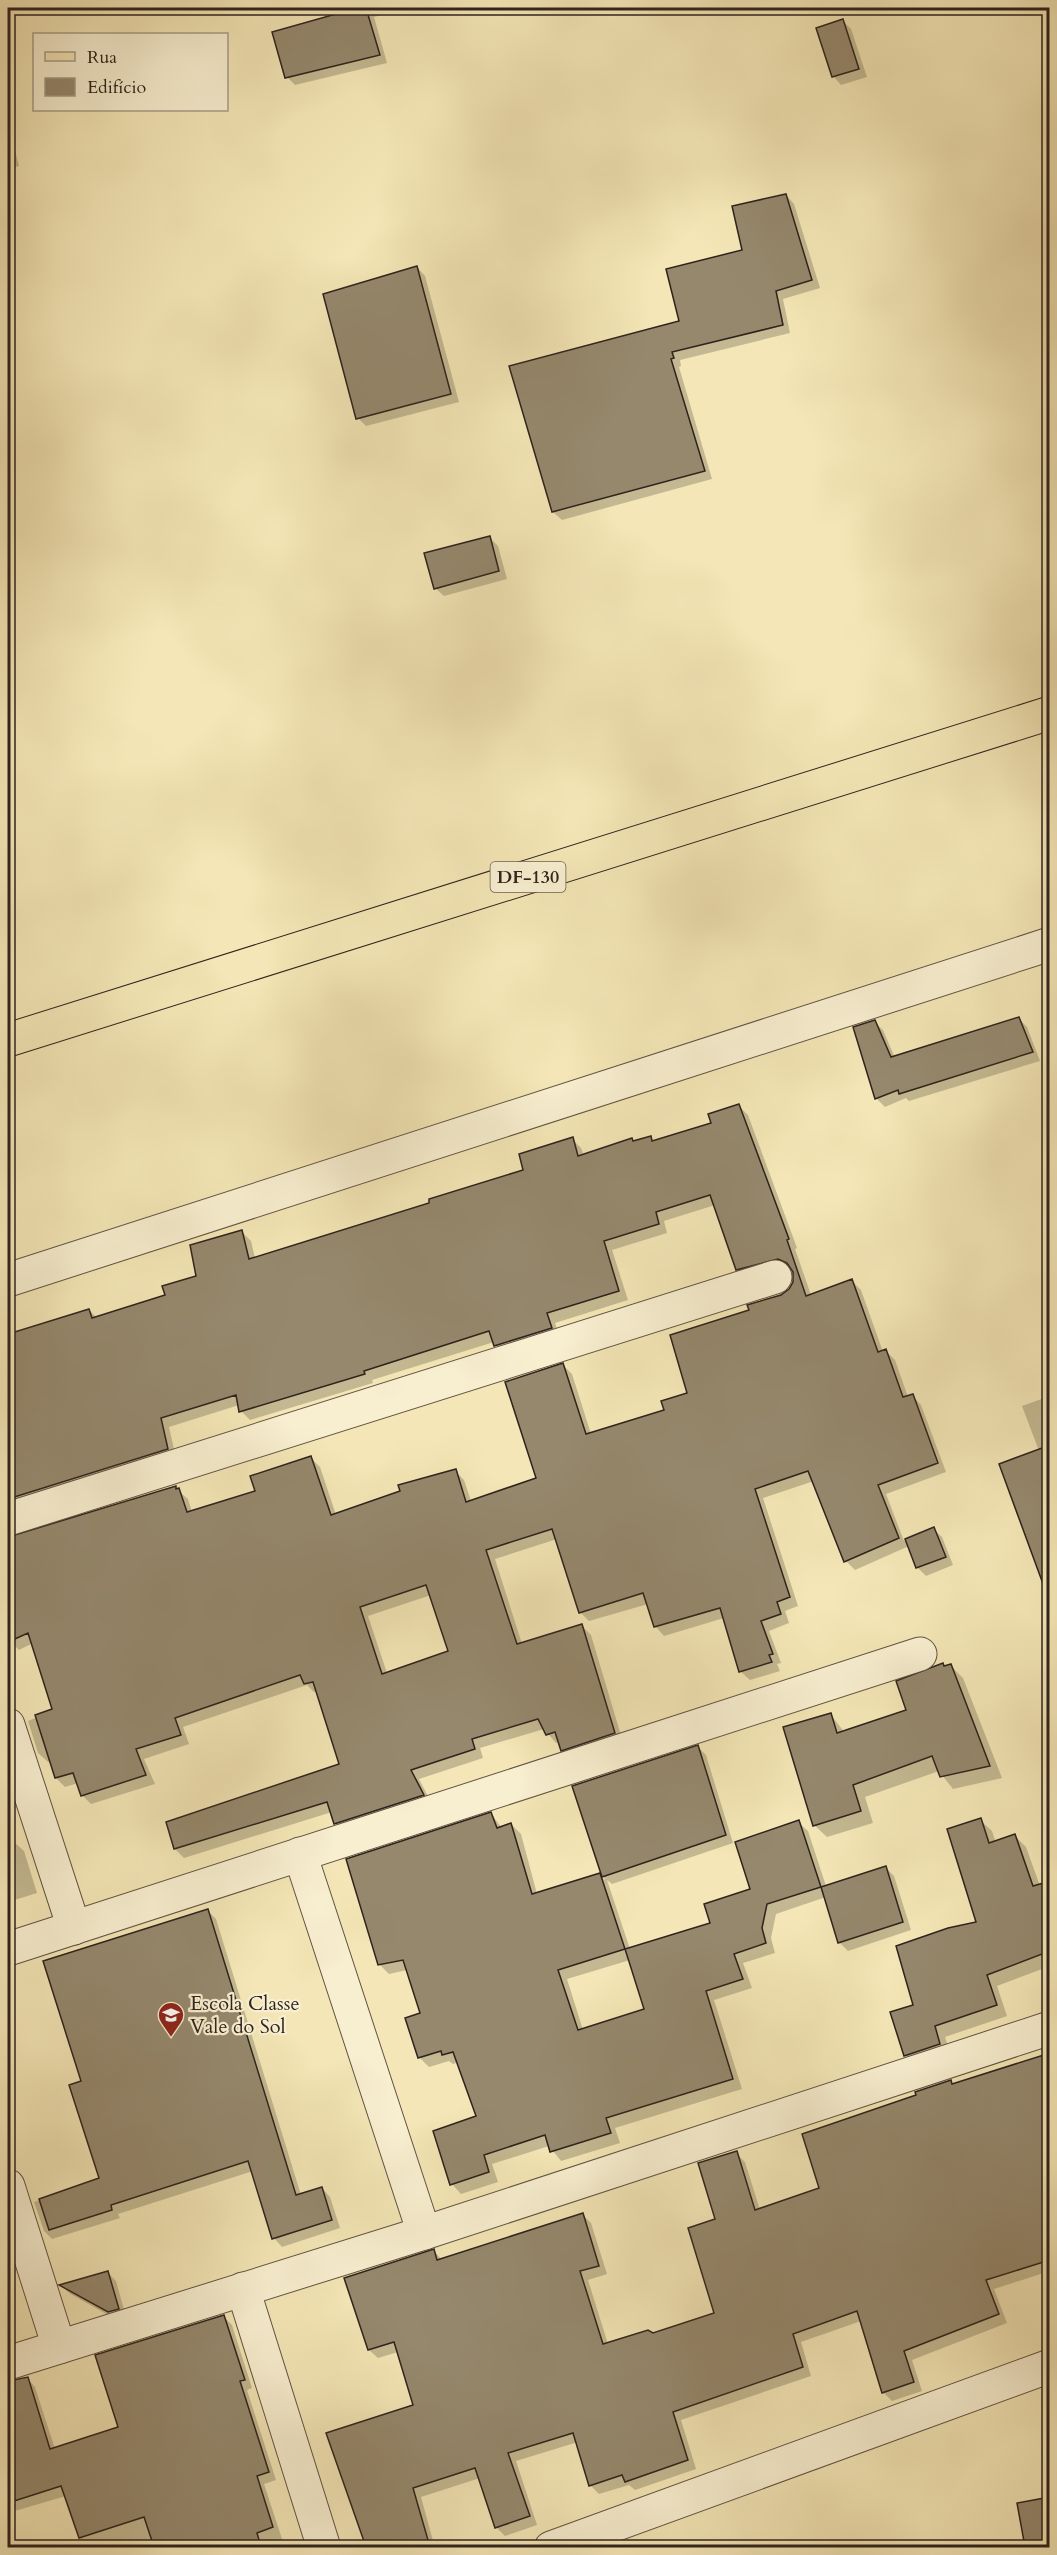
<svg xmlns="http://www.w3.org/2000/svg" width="1057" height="2555" font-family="Cardo,serif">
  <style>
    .shadow { fill: #0003; fill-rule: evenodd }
    .building { fill: #95886d; stroke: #2e231d; stroke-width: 1.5; fill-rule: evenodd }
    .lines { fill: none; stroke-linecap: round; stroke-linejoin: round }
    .minor-casing { stroke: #605443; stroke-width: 35 }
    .major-casing { stroke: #2e231d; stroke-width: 35 }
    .minor { stroke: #f8efd0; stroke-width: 33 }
    .major { stroke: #f4e6b6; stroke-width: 33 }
    .labels { text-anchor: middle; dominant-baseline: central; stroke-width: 4.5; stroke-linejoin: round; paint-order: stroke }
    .shield { fill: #f8efd0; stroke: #6b6053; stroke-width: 1.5 }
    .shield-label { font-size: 18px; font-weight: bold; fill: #2e231d }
    .poi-label { font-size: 20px; fill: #2e231d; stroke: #f8efd0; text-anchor: start }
  </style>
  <rect width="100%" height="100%" fill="#f4e6b6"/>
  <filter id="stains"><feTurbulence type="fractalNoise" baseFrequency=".00333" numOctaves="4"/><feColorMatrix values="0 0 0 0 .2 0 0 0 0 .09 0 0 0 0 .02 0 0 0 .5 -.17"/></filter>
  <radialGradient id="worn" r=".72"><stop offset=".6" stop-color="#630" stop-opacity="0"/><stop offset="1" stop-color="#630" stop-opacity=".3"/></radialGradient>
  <g class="shadow">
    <path d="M 349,8 L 408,8 L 374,17 L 387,63 L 295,85 L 287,77 L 350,11 Z"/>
    <path d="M 843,21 L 851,29 L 867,77 L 841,85 L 833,76 Z"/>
    <path d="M 8,123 L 19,166 L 8,169 Z"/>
    <path d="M 786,195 L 794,204 L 820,288 L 783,299 L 790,333 L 680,360 L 681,366 L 679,367 L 712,479 L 562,520 L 553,512 L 511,367 L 681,322 L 744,251 Z"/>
    <path d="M 417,267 L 425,276 L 459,402 L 366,426 L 358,418 Z"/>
    <path d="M 490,538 L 498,546 L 507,579 L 444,596 L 435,588 Z"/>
    <path d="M 1019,1019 L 1027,1027 L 1040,1061 L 909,1101 L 906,1098 L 885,1107 L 877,1099 L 855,1028 L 874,1022 L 883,1030 L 895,1058 Z"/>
    <path d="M 739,1106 L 748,1115 L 797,1248 L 795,1249 L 811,1295 L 852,1281 L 861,1290 L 883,1352 L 886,1351 L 895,1360 L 908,1397 L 912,1395 L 921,1405 L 946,1472 L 886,1494 L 904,1541 L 933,1529 L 942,1537 L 953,1565 L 926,1576 L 917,1567 L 909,1546 L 855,1570 L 846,1561 L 814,1481 L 763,1498 L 798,1606 L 785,1611 L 789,1623 L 769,1631 L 781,1663 L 777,1664 L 780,1671 L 750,1680 L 740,1671 L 724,1618 L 664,1636 L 655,1626 L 648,1604 L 589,1621 L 580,1612 L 557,1539 L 495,1559 L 522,1644 L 582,1626 L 591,1635 L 623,1742 L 571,1759 L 562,1750 L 559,1742 L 556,1743 L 544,1729 L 480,1748 L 483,1758 L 419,1779 L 432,1804 L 344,1832 L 335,1823 L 332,1812 L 184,1858 L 175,1849 L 168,1823 L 341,1765 L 318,1692 L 314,1692 L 307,1685 L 183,1727 L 189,1744 L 144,1759 L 155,1784 L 91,1804 L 82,1795 L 78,1783 L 65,1787 L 56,1778 L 53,1761 L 48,1762 L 38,1753 L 28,1721 L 54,1710 L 33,1643 L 19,1650 L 10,1641 L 8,1632 L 8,1539 L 175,1488 L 188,1499 L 192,1512 L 257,1492 L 311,1458 L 320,1467 L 336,1515 L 455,1471 L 464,1480 L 471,1501 L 538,1479 L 563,1365 L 572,1374 L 591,1434 L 666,1411 L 689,1394 L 751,1311 L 749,1306 L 789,1291 L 795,1281 L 793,1269 L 789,1267 L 746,1278 L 737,1269 L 715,1205 L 664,1221 L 667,1233 L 612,1250 L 628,1300 L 555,1323 L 560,1337 L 504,1354 L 494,1342 L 372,1380 L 373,1383 L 250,1420 L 241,1411 L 239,1405 L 169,1427 L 176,1458 L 8,1512 L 8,1335 L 89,1310 L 97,1318 L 166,1296 L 198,1277 L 242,1232 L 251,1241 L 255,1258 L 431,1204 L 524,1171 L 572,1139 L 581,1148 L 584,1156 L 651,1138 L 655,1142 L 713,1124 ZM 431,1595 L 449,1652 L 387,1673 L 368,1616 Z"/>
    <path d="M 1050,1396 L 1050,1586 L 1039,1451 L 1022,1406 Z"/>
    <path d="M 951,1666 L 963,1678 L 1002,1778 L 953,1789 L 939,1771 L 865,1797 L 873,1823 L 827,1837 L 814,1825 L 831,1715 L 845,1733 L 908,1711 L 945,1668 Z"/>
    <path d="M 698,1747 L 706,1755 L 733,1843 L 612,1884 L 607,1880 L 630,1949 L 712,1924 L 752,1890 L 798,1822 L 808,1831 L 826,1886 L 886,1868 L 894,1876 L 911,1930 L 848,1951 L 839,1942 L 826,1897 L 776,1914 L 771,1938 L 775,1953 L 743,1963 L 752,1988 L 714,2000 L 742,2089 L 615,2128 L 620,2143 L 561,2161 L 549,2146 L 492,2164 L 498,2182 L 461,2194 L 452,2184 L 478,2117 L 459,2062 L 453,2064 L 449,2061 L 429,2067 L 419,2057 L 422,2014 L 407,1970 L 389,1974 L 379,1964 L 491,1814 L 502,1828 L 511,1824 L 521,1834 L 537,1894 L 599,1875 L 605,1880 L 574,1787 ZM 630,1960 L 646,2010 L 583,2030 L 567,1979 Z"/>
    <path d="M 980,1820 L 992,1831 L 996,1843 L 1015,1836 L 1026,1847 L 1040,1886 L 1050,1882 L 1050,1966 L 997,1986 L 1007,2016 L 945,2037 L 951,2055 L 916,2067 L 905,2055 L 915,2006 L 978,1924 Z"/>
    <path d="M 8,1822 L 14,1842 L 24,1851 L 37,1893 L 8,1902 Z"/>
    <path d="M 208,1911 L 216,1919 L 301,2195 L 322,2188 L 330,2197 L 340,2228 L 282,2247 L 274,2238 L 253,2171 L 118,2214 L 120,2218 L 52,2239 L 44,2231 L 34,2202 L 100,2179 L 83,2082 Z"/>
    <path d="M 1050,2055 L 1050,2271 L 994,2289 L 1007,2323 L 912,2360 L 922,2391 L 892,2401 L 883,2392 L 861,2321 L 801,2342 L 811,2376 L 681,2420 L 696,2469 L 635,2490 L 629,2485 L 599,2494 L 590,2485 L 578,2442 L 516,2461 L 537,2525 L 505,2536 L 496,2527 L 480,2478 L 421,2497 L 435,2548 L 368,2548 L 328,2434 L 415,2406 L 398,2352 L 378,2358 L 369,2350 L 434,2251 L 442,2260 L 582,2214 L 591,2223 L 607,2274 L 588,2280 L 608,2344 L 652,2335 L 716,2314 L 717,2220 L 736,2153 L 745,2162 L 760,2210 L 821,2189 L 918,2096 L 951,2082 L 954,2085 Z"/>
    <path d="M 8,2230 L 15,2253 L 11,2255 L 15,2273 L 8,2276 Z"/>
    <path d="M 108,2273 L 116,2281 L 126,2317 L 117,2320 L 69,2293 L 62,2286 Z"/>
    <path d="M 224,2317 L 232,2325 L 252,2388 L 247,2390 L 276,2480 L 264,2484 L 285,2548 L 82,2548 L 66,2496 L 8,2513 L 8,2384 L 27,2378 L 35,2387 L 55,2449 L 120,2428 Z"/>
    <path d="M 8,2525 L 14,2548 L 8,2548 Z"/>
  </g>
  <g class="building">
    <path d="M 357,8 L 366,8 L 380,55 L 285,78 L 272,32 Z"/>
    <path d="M 843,19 L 859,69 L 832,77 L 816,28 Z"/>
    <path d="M 786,194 L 812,280 L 776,291 L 783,325 L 672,352 L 674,358 L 671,359 L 705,471 L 552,512 L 509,366 L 679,321 L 666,269 L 742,250 L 732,206 Z"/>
    <path d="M 417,266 L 451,394 L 356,419 L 323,294 Z"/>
    <path d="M 490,536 L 499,571 L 434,589 L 424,553 Z"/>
    <path d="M 1019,1017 L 1033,1052 L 899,1094 L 898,1090 L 875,1099 L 853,1027 L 875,1020 L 891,1057 Z"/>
    <path d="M 739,1104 L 789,1239 L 787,1240 L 806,1296 L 852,1279 L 878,1352 L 886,1349 L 903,1397 L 913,1394 L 938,1463 L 878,1485 L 899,1538 L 844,1562 L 808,1471 L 755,1489 L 790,1597 L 777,1602 L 781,1614 L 761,1621 L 773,1654 L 769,1655 L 772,1662 L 739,1672 L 720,1608 L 654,1627 L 643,1593 L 579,1613 L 552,1529 L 486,1550 L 517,1644 L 582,1624 L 615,1733 L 561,1751 L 555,1732 L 546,1735 L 538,1719 L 472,1739 L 475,1749 L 411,1770 L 424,1795 L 334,1824 L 327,1802 L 174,1849 L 166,1822 L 339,1764 L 313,1682 L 304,1684 L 300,1675 L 175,1718 L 181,1735 L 136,1749 L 146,1775 L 81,1796 L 73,1773 L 55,1778 L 35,1715 L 52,1709 L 28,1633 L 8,1642 L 8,1537 L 176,1486 L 176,1489 L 179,1488 L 187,1512 L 255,1491 L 250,1476 L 311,1456 L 331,1515 L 400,1491 L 398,1485 L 456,1469 L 466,1502 L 536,1478 L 505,1382 L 563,1363 L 586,1434 L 664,1410 L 661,1401 L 687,1393 L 670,1335 L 749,1310 L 747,1305 L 781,1295 L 789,1289 L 793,1282 L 793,1272 L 787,1263 L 778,1259 L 736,1270 L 710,1195 L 656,1212 L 659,1224 L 604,1241 L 619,1291 L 547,1313 L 552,1328 L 494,1346 L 489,1331 L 364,1371 L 365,1374 L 239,1412 L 236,1395 L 161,1418 L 168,1449 L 8,1499 L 8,1334 L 89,1309 L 92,1318 L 165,1295 L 162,1286 L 196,1276 L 190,1245 L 242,1230 L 249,1259 L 429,1203 L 429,1199 L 523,1170 L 519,1154 L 573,1137 L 578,1156 L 632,1138 L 633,1141 L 651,1136 L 652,1141 L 711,1123 L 708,1114 ZM 426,1585 L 448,1651 L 382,1674 L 360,1607 Z"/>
    <path d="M 1050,1445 L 1050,1591 L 1046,1592 L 999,1464 Z"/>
    <path d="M 934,1527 L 946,1557 L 916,1568 L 905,1539 Z"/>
    <path d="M 943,1663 L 944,1666 L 951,1664 L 990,1766 L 940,1777 L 932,1756 L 853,1785 L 861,1811 L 813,1826 L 783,1727 L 831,1713 L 837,1733 L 906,1710 L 896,1681 Z"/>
    <path d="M 698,1745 L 726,1835 L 602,1877 L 572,1786 Z"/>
    <path d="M 491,1812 L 497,1828 L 511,1823 L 532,1894 L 600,1873 L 625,1949 L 558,1970 L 578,2030 L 644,2009 L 625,1949 L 710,1923 L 704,1904 L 750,1889 L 735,1842 L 799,1820 L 821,1887 L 767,1904 L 762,1928 L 766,1943 L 734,1954 L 743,1979 L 706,1991 L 733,2079 L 606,2118 L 611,2133 L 550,2152 L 545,2135 L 484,2155 L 489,2172 L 450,2185 L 433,2131 L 476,2116 L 453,2052 L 442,2055 L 441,2051 L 418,2058 L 405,2018 L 420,2013 L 403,1960 L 378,1965 L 346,1859 Z"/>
    <path d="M 981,1818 L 989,1843 L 1015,1834 L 1033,1886 L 1050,1881 L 1050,1951 L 987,1975 L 997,2005 L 935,2026 L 940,2044 L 904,2056 L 890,2012 L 913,2005 L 896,1946 L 948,1928 L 976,1922 L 947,1829 Z"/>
    <path d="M 886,1866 L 903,1922 L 838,1943 L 821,1887 Z"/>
    <path d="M 208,1909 L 296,2195 L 322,2187 L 332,2220 L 272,2239 L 248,2161 L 111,2205 L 112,2210 L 49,2230 L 39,2199 L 99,2178 L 69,2085 L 81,2081 L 43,1961 Z"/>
    <path d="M 1050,2053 L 1050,2260 L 986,2280 L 999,2314 L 904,2351 L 914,2382 L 882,2393 L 857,2311 L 793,2334 L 803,2367 L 673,2412 L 688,2460 L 625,2482 L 622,2475 L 589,2486 L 573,2433 L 508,2453 L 530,2516 L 495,2528 L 475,2468 L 413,2488 L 430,2547 L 366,2547 L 326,2433 L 413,2405 L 394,2342 L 368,2350 L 344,2278 L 434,2249 L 437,2260 L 583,2213 L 599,2266 L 580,2271 L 603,2344 L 648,2330 L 653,2333 L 714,2313 L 688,2228 L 715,2219 L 698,2163 L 737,2151 L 755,2210 L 819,2188 L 802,2134 L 916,2095 L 915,2092 L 951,2080 L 952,2084 Z"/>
    <path d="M 108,2271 L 119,2309 L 108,2312 L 59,2285 Z"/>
    <path d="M 224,2315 L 245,2380 L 240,2381 L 269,2472 L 257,2476 L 273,2527 L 257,2533 L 261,2547 L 154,2547 L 144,2517 L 79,2538 L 61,2486 L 8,2503 L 8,2381 L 28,2377 L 50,2449 L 118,2427 L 95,2355 Z"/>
    <path d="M 1050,2497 L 1050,2547 L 1025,2547 L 1017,2503 Z"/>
  </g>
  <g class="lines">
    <g class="minor-casing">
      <g id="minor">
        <path d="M 8,1280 L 1050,944"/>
        <path d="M 8,1519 L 775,1277"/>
        <path d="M 8,1725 L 74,1928"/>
        <path d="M 300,1854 L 424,2233"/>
        <path d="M 8,1949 L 920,1654"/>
        <path d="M 8,2186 L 59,2347"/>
        <path d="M 243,2289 L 324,2548"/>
        <path d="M 8,2363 L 424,2233 L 1050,2028"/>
        <path d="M 551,2548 L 1050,2366"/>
      </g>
    </g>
    <g class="major-casing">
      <path id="major" d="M 8,1040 L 1050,713"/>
    </g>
    <use href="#minor" class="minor"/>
    <use href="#major" class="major"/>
  </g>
  <defs>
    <g id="school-pin" transform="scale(1.35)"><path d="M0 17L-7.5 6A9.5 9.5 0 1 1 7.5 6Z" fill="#8f2418" stroke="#f8efd0"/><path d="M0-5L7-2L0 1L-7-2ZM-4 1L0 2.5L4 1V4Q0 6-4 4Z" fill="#fff"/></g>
  </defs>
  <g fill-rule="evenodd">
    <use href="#school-pin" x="171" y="2015"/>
  </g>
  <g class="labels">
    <rect class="shield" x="490.5" y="862" width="75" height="30" rx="4.5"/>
    <g class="shield-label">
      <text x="528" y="877">DF-130</text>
    </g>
    <g class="poi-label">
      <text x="190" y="2003">Escola Classe<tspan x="190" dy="23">Vale do Sol</tspan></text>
    </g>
  </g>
  <rect width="1057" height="2555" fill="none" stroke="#f4e6b6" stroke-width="30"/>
  <rect x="9" y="9" width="1039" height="2537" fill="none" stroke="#2e231d" stroke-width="3"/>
  <rect x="15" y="15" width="1027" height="2525" fill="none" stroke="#2e231d" stroke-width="1.5"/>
  <rect x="33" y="33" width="195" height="78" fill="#f8efd0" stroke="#a79d88" stroke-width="1.5"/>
  <rect x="45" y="52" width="30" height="9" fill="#f4e6b6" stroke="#a79d88" stroke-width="1.5"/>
  <text x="87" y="63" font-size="18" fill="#2e231d">Rua</text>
  <rect x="45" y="78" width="30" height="18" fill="#95886d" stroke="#a79d88" stroke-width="1.5"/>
  <text x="87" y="93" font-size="18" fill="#2e231d">Edifício</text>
  <rect width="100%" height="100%" filter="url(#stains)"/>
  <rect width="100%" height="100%" fill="url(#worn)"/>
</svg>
